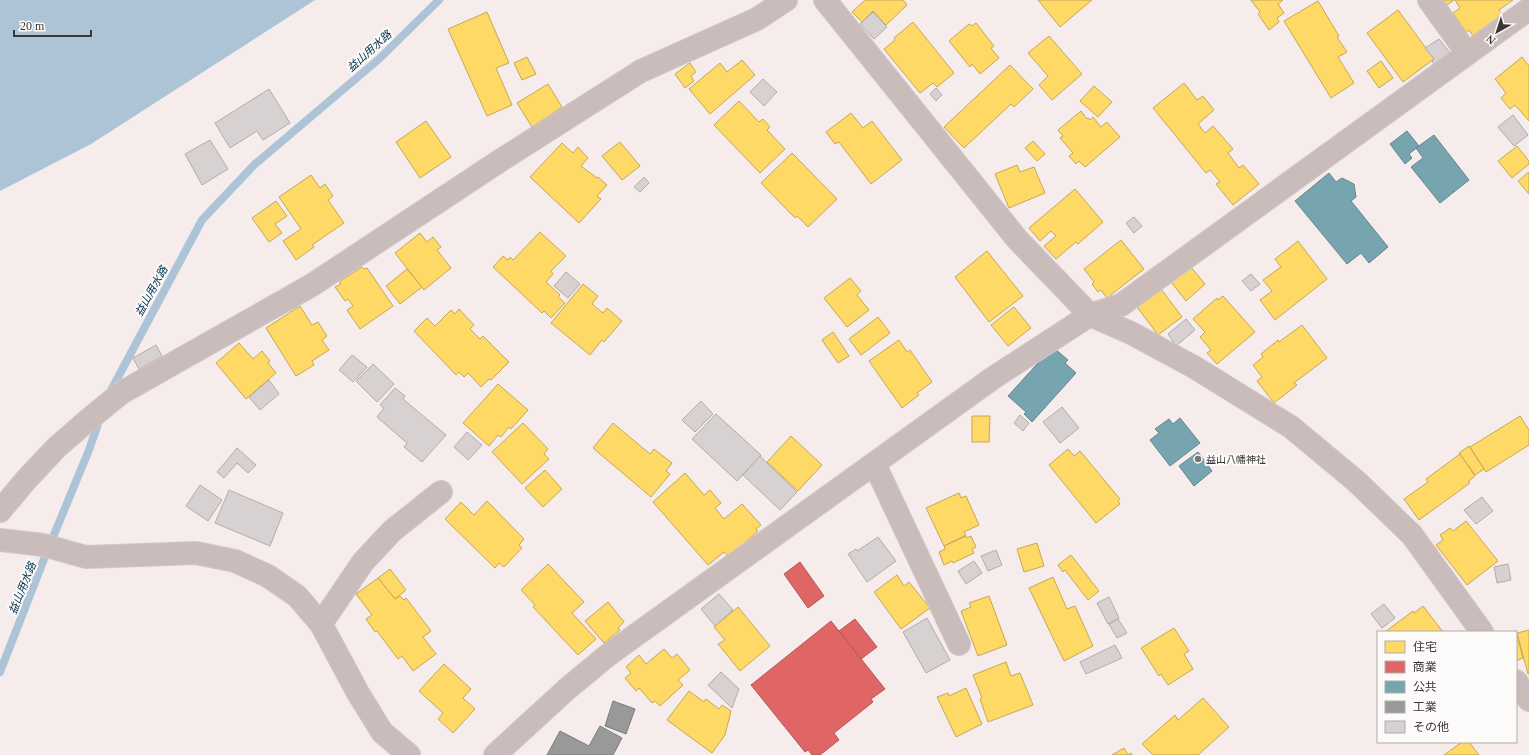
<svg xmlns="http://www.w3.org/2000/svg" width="1529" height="755" font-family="'Times New Roman','Noto Sans JP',serif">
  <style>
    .water { fill: #acc4d6 }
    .homes { fill: #ffd966; stroke: #c4a858 }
    .shops { fill: #e06666; stroke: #af5858 }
    .public { fill: #76a5af; stroke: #65848b }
    .industry { fill: #999; stroke: #7d7b7b }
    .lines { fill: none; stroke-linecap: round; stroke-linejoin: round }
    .stream { stroke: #acc4d6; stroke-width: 8 }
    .building { fill: #d8d1d1; stroke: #b3acac }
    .street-casing { stroke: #d0c8c8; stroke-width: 24 }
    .street { stroke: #cbbcbc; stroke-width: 22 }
    .poi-dot { fill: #7d7676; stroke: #fdfafa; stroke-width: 1.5 }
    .labels { text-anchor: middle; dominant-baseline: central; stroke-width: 4; stroke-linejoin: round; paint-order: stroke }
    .poi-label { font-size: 10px; fill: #3c3636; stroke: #fdfafa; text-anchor: start }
    .water-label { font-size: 11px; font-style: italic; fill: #00364f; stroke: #fdfafa }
  </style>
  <rect width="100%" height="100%" fill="#f6ecec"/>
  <path class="water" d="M 0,0 L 315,0 L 91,144 L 0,191 Z"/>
  <g class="homes">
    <path d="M 865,0 L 903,0 L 907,5 L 886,25 L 873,11 L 862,22 L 852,12 Z"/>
    <path d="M 1038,0 L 1092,0 L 1060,27 Z"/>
    <path d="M 1251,0 L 1283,0 L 1278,4 L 1284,13 L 1277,18 L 1279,22 L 1269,30 L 1258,14 L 1260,12 Z"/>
    <path d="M 1443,0 L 1454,0 L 1447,5 Z"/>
    <path d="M 1455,0 L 1513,0 L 1499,10 L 1503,15 L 1473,36 L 1469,30 L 1466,32 L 1453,13 L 1460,8 Z"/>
    <path d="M 1318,1 L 1339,36 L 1337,37 L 1347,52 L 1338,57 L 1354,83 L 1331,98 L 1284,21 Z"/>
    <path d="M 1398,10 L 1434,59 L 1403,82 L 1367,33 Z"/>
    <path d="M 487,12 L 509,63 L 496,68 L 512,105 L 487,116 L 448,29 Z"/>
    <path d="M 913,22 L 954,73 L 937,87 L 933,83 L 920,93 L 884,49 L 895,40 L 894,38 Z"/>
    <path d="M 976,23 L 994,46 L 991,48 L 999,58 L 980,74 L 972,64 L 970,67 L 949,41 L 969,24 L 972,26 Z"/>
    <path d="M 1049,36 L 1082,74 L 1052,100 L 1039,85 L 1048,76 L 1028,53 Z"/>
    <path d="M 527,57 L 536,74 L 522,80 L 514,63 Z"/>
    <path d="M 1522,57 L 1529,66 L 1529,121 L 1515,105 L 1510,109 L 1501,98 L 1506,93 L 1495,79 Z"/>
    <path d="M 742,60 L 755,75 L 710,114 L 689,89 L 720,63 L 727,72 Z"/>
    <path d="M 1381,61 L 1393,78 L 1379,88 L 1367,71 Z"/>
    <path d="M 690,63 L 696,72 L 691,76 L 694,81 L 685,88 L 675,74 Z"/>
    <path d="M 1010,65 L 1033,89 L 1014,107 L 1011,104 L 964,148 L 944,127 Z"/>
    <path d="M 1184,83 L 1197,100 L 1203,96 L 1214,110 L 1198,124 L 1205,133 L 1213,126 L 1233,149 L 1228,153 L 1239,168 L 1243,165 L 1259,184 L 1233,205 L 1216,184 L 1220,182 L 1210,170 L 1206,173 L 1153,108 Z"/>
    <path d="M 548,84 L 562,107 L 532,127 L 517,103 Z"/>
    <path d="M 1094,86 L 1112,102 L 1098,117 L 1080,101 Z"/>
    <path d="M 739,101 L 759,122 L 763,119 L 770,127 L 767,130 L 785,149 L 760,173 L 714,125 Z"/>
    <path d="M 1081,111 L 1087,119 L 1088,118 L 1090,120 L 1093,117 L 1101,127 L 1107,122 L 1120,137 L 1085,167 L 1079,161 L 1076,164 L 1069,156 L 1073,153 L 1060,138 L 1063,136 L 1058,130 Z"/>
    <path d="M 851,113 L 863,128 L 872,121 L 902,160 L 871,184 L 839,142 L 835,144 L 826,132 Z"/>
    <path d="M 426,121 L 451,157 L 420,178 L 396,142 Z"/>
    <path d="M 1033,141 L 1045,154 L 1037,161 L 1025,148 Z"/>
    <path d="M 620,142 L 640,166 L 622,180 L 602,156 Z"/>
    <path d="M 562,143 L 573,153 L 578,147 L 588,158 L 581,166 L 597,178 L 598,177 L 607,185 L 597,196 L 601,199 L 579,223 L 530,177 Z"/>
    <path d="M 1517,146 L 1529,161 L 1529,164 L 1512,178 L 1498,161 Z"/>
    <path d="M 792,153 L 837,199 L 808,227 L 797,216 L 795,218 L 761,183 Z"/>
    <path d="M 1017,165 L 1020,172 L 1034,167 L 1045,193 L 1009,208 L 995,174 Z"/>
    <path d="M 1529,172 L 1529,194 L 1518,181 Z"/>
    <path d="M 311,175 L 320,188 L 325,184 L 333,196 L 328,200 L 344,223 L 312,245 L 314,247 L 296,260 L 283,241 L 301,229 L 279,197 Z"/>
    <path d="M 1075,189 L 1103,222 L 1078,244 L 1076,242 L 1056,259 L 1044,246 L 1056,236 L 1051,231 L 1040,241 L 1029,228 Z"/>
    <path d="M 276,201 L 287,216 L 275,224 L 282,233 L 269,242 L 252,218 Z"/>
    <path d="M 540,232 L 566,256 L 551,271 L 553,274 L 546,282 L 560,295 L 558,297 L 565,303 L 551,318 L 544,311 L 542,313 L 493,267 L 503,256 L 508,260 L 510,257 L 513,260 Z"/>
    <path d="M 420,233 L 427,242 L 433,237 L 441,247 L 437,250 L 451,268 L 424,290 L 395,253 Z"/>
    <path d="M 1121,240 L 1144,269 L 1107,298 L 1101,290 L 1098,292 L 1092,284 L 1094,282 L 1084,269 Z"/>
    <path d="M 1298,241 L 1327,279 L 1275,320 L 1260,300 L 1272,291 L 1263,280 L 1281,267 L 1275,259 Z"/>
    <path d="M 987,251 L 1023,296 L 989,322 L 955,277 Z"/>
    <path d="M 1190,266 L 1205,284 L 1186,301 L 1171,282 Z"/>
    <path d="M 362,267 L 364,269 L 367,268 L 393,306 L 360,329 L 347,310 L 353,306 L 348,299 L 345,301 L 335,287 L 341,284 L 339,282 Z"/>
    <path d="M 407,269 L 422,287 L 400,304 L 386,286 Z"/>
    <path d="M 850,278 L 861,291 L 857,295 L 869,310 L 847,327 L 824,298 Z"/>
    <path d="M 583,284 L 598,296 L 592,304 L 603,313 L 607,308 L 622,321 L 604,342 L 602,340 L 590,355 L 551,323 Z"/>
    <path d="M 1161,289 L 1182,317 L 1158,335 L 1137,307 Z"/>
    <path d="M 1223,296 L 1255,332 L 1217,364 L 1207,353 L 1211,350 L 1200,337 L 1205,332 L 1193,319 L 1217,298 L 1218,300 Z"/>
    <path d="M 300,306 L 312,325 L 318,322 L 327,336 L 322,340 L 329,350 L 312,361 L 314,365 L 296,376 L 266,328 Z"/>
    <path d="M 1014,307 L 1031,328 L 1008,346 L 991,325 Z"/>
    <path d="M 459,309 L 474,325 L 470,329 L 480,339 L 483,336 L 509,362 L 491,380 L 489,379 L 481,387 L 468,373 L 464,377 L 459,372 L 456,375 L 414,331 L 427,318 L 435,326 L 451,310 L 455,314 Z"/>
    <path d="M 878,317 L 890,333 L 861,355 L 849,339 Z"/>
    <path d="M 1302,325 L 1327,358 L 1294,383 L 1297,385 L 1274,403 L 1257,381 L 1262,377 L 1253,365 L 1263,357 L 1261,354 L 1278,340 L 1279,342 Z"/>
    <path d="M 833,332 L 849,356 L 838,363 L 822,340 Z"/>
    <path d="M 899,340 L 907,352 L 910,350 L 932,382 L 917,393 L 919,395 L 902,408 L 869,361 Z"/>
    <path d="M 239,343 L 253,359 L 262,351 L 270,361 L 268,363 L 276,373 L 246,399 L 216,363 Z"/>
    <path d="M 498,384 L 528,410 L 511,429 L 509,427 L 501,437 L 498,435 L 489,446 L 463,423 Z"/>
    <path d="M 972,416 L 990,416 L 989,442 L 972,442 Z"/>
    <path d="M 1520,416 L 1529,430 L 1529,445 L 1486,472 L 1470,447 Z"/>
    <path d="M 523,423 L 548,449 L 544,454 L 549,459 L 522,484 L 492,452 Z"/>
    <path d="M 613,423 L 650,454 L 654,449 L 672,463 L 666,471 L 670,474 L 651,497 L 593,448 Z"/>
    <path d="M 791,436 L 822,465 L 798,491 L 767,462 Z"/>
    <path d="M 1469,446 L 1484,469 L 1475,475 L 1459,453 Z"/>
    <path d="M 1068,449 L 1074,456 L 1080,451 L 1120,499 L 1118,501 L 1120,504 L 1096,523 L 1049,465 Z"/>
    <path d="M 1460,454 L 1475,476 L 1468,482 L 1470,483 L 1419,520 L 1404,499 L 1428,482 L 1426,479 Z"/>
    <path d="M 545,470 L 562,489 L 543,507 L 525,488 Z"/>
    <path d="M 685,473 L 704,495 L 710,490 L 721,503 L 715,508 L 724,519 L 742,504 L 761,525 L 756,529 L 758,531 L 729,557 L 724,552 L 708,565 L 653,502 Z"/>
    <path d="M 959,493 L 961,498 L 966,496 L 979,525 L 964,532 L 966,535 L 944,546 L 926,508 Z"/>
    <path d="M 487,501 L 524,539 L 519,545 L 522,548 L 504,567 L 499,563 L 495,568 L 445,519 L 461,502 L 474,515 Z"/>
    <path d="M 1466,521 L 1498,561 L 1467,585 L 1436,545 L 1443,540 L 1440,535 L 1450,528 L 1453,531 Z"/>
    <path d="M 966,536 L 967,538 L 971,536 L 976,547 L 972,549 L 974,553 L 953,563 L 952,561 L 944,565 L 939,552 L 945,549 L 944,546 Z"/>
    <path d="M 1037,543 L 1044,566 L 1024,572 L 1017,549 Z"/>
    <path d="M 1071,555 L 1099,591 L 1088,600 L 1065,570 L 1063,572 L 1058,565 Z"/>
    <path d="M 548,564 L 584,602 L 572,613 L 596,639 L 578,655 L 533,607 L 535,605 L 521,590 Z"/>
    <path d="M 390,569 L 406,590 L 395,599 L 378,578 Z"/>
    <path d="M 897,575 L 904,586 L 909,582 L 930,608 L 901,629 L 874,592 Z"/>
    <path d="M 1053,577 L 1067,609 L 1075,606 L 1093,646 L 1064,661 L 1029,588 Z"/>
    <path d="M 378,578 L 395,599 L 400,596 L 404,600 L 406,598 L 431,631 L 423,637 L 436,654 L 413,671 L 402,656 L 398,659 L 377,631 L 375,632 L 366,619 L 372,615 L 356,594 Z"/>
    <path d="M 989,596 L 1007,645 L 978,656 L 961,611 L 971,607 L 969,603 Z"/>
    <path d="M 608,602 L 624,622 L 618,628 L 620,630 L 604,643 L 585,621 Z"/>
    <path d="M 1423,606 L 1443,632 L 1385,632 L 1413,611 L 1414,613 Z"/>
    <path d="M 738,607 L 770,646 L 740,671 L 718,644 L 725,640 L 714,627 Z"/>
    <path d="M 1174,628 L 1189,651 L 1184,654 L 1193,669 L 1168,685 L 1161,674 L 1159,676 L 1141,648 Z"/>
    <path d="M 1529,630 L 1529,674 L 1528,674 L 1517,633 Z"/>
    <path d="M 1516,631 L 1523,658 L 1516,661 L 1516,632 L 1513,632 Z"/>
    <path d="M 664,649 L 672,658 L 677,654 L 690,670 L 678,680 L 683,685 L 660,706 L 655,701 L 652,703 L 639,688 L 636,691 L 625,678 L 631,673 L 626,667 L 639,655 L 646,664 Z"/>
    <path d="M 1006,662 L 1011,676 L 1020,673 L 1033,705 L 988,722 L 980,699 L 982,698 L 973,675 Z"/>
    <path d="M 444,664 L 471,689 L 463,698 L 475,709 L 453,733 L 438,719 L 443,713 L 419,691 Z"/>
    <path d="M 966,688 L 982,724 L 956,737 L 937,697 L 948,693 L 949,696 Z"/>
    <path d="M 689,691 L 704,702 L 706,699 L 719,709 L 722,705 L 731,711 L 725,735 L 712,753 L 667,720 Z"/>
    <path d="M 1203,698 L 1229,727 L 1198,755 L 1153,755 L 1142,744 L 1175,715 L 1178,720 Z"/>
    <path d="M 1462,742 L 1469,742 L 1479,755 L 1444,755 Z"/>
    <path d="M 1124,748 L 1128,755 L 1131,753 L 1132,755 L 1112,755 Z"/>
  </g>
  <g class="shops">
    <path d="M 800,562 L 824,596 L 808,608 L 784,574 Z"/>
    <path d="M 855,619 L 877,647 L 861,659 L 839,631 Z"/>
    <path d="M 831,621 L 885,689 L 871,699 L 873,702 L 834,733 L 839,740 L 820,755 L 812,755 L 808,750 L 805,752 L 751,685 Z"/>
  </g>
  <g class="public">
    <path d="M 1407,131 L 1419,146 L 1409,154 L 1412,158 L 1405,164 L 1390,144 Z"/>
    <path d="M 1434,135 L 1469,180 L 1440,203 L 1411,167 L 1423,158 L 1416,148 Z"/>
    <path d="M 1329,173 L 1336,182 L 1342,178 L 1354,184 L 1356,197 L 1351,201 L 1388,247 L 1369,263 L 1361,253 L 1347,264 L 1295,201 Z"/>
    <path d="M 1054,348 L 1068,360 L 1065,363 L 1076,373 L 1032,422 L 1024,414 L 1026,412 L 1008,396 L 1048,352 Z"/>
    <path d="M 1180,418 L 1200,443 L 1170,466 L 1150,440 L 1159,433 L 1155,429 L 1169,419 L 1173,424 Z"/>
    <path d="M 1198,452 L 1212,471 L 1194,486 L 1179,466 Z"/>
  </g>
  <g class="industry">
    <path d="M 613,701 L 635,709 L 626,734 L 605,726 Z"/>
    <path d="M 600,726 L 622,738 L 613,755 L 547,755 L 560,731 L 589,746 Z"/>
  </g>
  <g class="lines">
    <g class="stream">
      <path d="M 108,396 L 202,220 L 254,165 L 379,59 L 439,0"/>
      <path d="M 0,672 L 46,554 L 89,450 L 100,418"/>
    </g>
  </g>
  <g class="building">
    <path d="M 873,12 L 887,27 L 874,39 L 860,24 Z"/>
    <path d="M 1439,39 L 1451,54 L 1435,66 L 1432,61 L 1434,59 L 1425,48 Z"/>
    <path d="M 763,79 L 777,92 L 764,106 L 750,92 Z"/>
    <path d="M 936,88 L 942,95 L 936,101 L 930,94 Z"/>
    <path d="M 269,89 L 290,123 L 263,140 L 257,131 L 230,148 L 215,123 Z"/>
    <path d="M 1513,115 L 1528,135 L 1514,146 L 1498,127 Z"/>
    <path d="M 210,140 L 228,169 L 202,185 L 185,154 Z"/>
    <path d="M 644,177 L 649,183 L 640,192 L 634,187 Z"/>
    <path d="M 1134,217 L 1142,226 L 1134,233 L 1126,223 Z"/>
    <path d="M 566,272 L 580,284 L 568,298 L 554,286 Z"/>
    <path d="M 1251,274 L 1260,284 L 1251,291 L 1242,281 Z"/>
    <path d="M 1186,319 L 1195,330 L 1176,346 L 1168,334 Z"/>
    <path d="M 156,345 L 162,356 L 139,369 L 133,358 Z"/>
    <path d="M 352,355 L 367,367 L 353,382 L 339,370 Z"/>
    <path d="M 373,364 L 394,384 L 377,402 L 356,381 Z"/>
    <path d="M 269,380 L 279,394 L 260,410 L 249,397 Z"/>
    <path d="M 395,388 L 405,396 L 403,399 L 446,435 L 422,462 L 404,447 L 407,443 L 377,417 L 384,408 L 380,405 Z"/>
    <path d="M 701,401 L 713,414 L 695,432 L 682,420 Z"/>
    <path d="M 1062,407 L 1079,428 L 1060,443 L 1043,422 Z"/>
    <path d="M 716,414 L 761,455 L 737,481 L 692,439 Z"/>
    <path d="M 1020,415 L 1029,423 L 1023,431 L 1014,423 Z"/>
    <path d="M 467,432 L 482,445 L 468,460 L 454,447 Z"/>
    <path d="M 237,448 L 256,465 L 248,473 L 237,463 L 224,478 L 217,472 Z"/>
    <path d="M 760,456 L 797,492 L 780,510 L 743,475 Z"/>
    <path d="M 200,485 L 222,500 L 208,521 L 186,506 Z"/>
    <path d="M 229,490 L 283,513 L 270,546 L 215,523 Z"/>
    <path d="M 1482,497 L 1493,511 L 1476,524 L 1464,510 Z"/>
    <path d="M 878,537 L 896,561 L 867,582 L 848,554 L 856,549 L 857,551 Z"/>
    <path d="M 996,550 L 1002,565 L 988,571 L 981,556 Z"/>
    <path d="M 974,561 L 982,573 L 966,584 L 958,571 Z"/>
    <path d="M 1508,564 L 1511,580 L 1497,583 L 1494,567 Z"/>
    <path d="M 719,594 L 733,610 L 715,626 L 701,609 Z"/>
    <path d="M 1109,597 L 1119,618 L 1108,624 L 1097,603 Z"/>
    <path d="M 1384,604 L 1395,618 L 1382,628 L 1371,614 Z"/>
    <path d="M 927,618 L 950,660 L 926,673 L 903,632 Z"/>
    <path d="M 1118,619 L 1127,633 L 1117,638 L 1109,624 Z"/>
    <path d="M 1115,645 L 1122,658 L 1086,674 L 1080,662 Z"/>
    <path d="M 721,672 L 739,689 L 732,708 L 708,685 Z"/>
  </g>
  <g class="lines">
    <g class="street-casing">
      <g id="street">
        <path d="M 825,0 L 1017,239 L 1090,315 L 1131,333 L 1194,367 L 1291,427 L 1356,481 L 1412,535 L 1482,632"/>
        <path d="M 1429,0 L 1467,53"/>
        <path d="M 875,465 L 959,644"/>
        <path d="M 0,511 L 26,480 L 56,448 L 87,421 L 121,393 L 312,285 L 498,162 L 641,71 L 757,19 L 786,0"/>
        <path d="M 0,540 L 43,545 L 86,557 L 196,553 L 235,561 L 268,576 L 297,596 L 321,624 L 358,693 L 382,732 L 409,755"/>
        <path d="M 321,624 L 363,562 L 392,531 L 441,492"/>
        <path d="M 1516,681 L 1529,700"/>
        <path d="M 495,755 L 567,689 L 608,655 L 993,378 L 1090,315 L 1121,305 L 1529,9"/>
      </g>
    </g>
    <use href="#street" class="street"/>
  </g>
  <circle class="poi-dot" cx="1198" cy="459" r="4"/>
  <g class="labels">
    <g class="poi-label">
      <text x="1206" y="459">益山八幡神社</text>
    </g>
    <g class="water-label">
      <text transform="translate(369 51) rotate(-42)">益山用水路</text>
      <text transform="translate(151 291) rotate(-61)">益山用水路</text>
      <text transform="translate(22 588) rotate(-68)">益山用水路</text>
    </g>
  </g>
  <rect x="1377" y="631" width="140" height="112" fill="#fdfafa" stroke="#b0acac"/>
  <rect x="1385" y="641" width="20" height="12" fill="#ffd966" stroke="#b0acac"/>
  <text x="1413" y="651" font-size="12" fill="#3c3636">住宅</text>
  <rect x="1385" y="661" width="20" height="12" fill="#e06666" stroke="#b0acac"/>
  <text x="1413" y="671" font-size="12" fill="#3c3636">商業</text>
  <rect x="1385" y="681" width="20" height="12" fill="#76a5af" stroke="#b0acac"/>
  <text x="1413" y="691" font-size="12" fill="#3c3636">公共</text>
  <rect x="1385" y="701" width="20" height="12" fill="#999999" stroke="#b0acac"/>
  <text x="1413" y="711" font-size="12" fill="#3c3636">工業</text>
  <rect x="1385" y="721" width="20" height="12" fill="#d8d1d1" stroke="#b0acac"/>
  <text x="1413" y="731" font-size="12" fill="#3c3636">その他</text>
  <g transform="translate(1497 32) rotate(219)" stroke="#fdfafa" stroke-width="3" paint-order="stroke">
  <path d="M0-3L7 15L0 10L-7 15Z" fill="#3c3636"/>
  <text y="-6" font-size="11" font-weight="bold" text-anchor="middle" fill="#3c3636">N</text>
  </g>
  <path d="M14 30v6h77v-6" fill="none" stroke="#3c3636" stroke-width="2"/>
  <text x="20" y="30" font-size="12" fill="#3c3636" stroke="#fdfafa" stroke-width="3" paint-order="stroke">20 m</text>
</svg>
